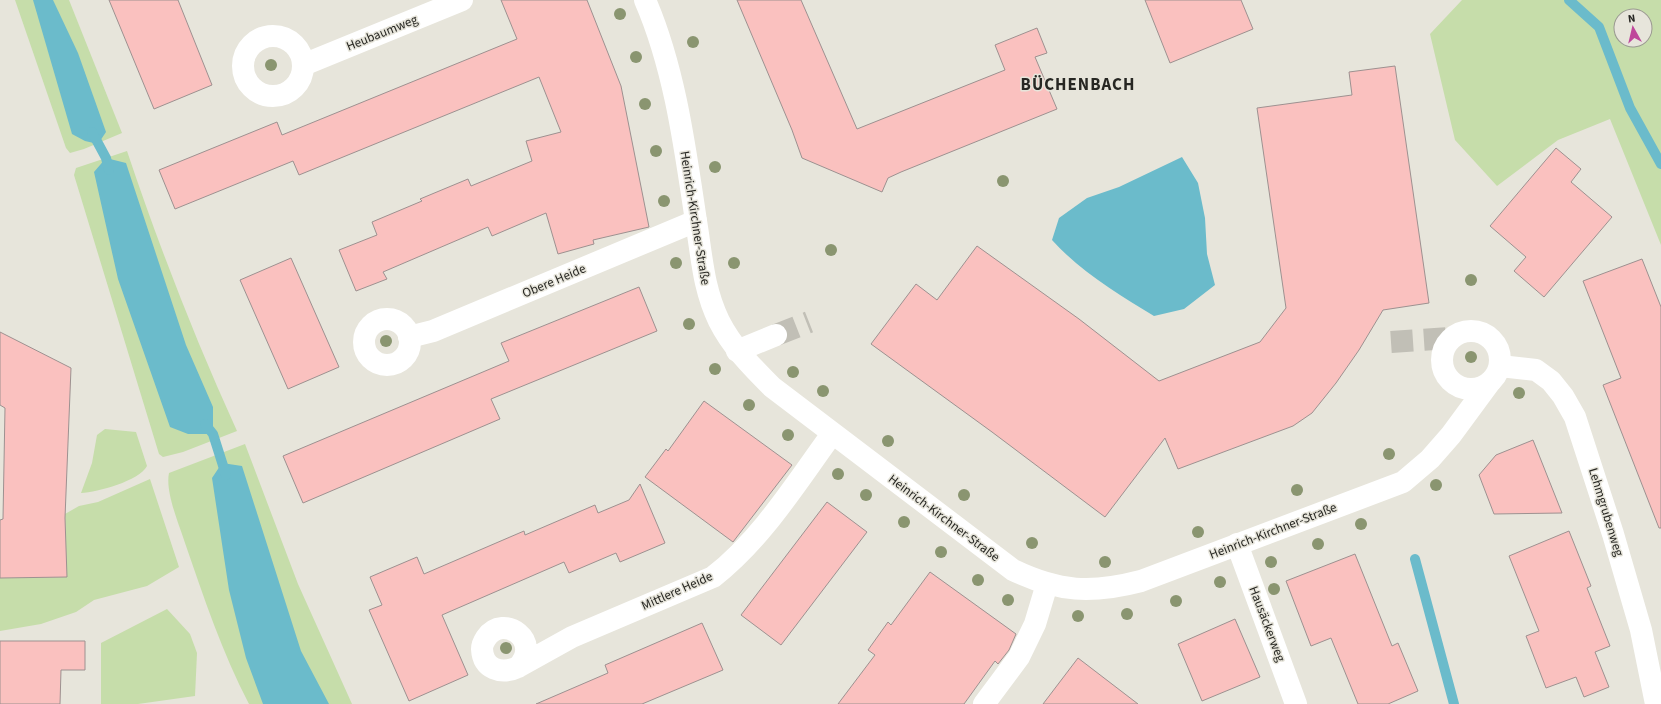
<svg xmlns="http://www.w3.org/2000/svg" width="1661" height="704" font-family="'Source Sans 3',sans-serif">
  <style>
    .green { fill: #c6ddaa; fill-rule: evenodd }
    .water { fill: #6bbbcb }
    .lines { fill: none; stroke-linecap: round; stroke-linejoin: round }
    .stream { stroke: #6bbbcb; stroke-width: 10 }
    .building { fill: #fac1bf; stroke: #9d9190 }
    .minor-tunnel { stroke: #c1bfb6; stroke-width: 22; stroke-dasharray: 22 11; stroke-linecap: butt }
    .minor { stroke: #fff; stroke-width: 22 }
    .tree { fill: #8a9570 }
    .labels { text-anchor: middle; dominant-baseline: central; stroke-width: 3; stroke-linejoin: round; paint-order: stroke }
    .street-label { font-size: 13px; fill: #272723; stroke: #e7e5db }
    .district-label { font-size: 17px; font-weight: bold; letter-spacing: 1px; fill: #272723; stroke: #e7e5db }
  </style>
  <rect width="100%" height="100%" fill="#e7e5db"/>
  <g class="green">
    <path d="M 15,0 L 69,0 L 122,133 L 84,149 L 70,153 L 66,148 Z"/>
    <path d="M 1462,0 L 1661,0 L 1661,245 L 1610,119 L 1558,140 L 1497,186 L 1455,140 L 1430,34 ZM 1621,16 L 1645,16 L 1645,40 L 1621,40 Z"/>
    <path d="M 127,151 C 159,246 195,339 237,431 L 183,452 L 163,457 L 159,454 L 74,175 L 76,168 Z"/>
    <path d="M 105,429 L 136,432 L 147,466 C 139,481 98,492 81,493 L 92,463 L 97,435 Z"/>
    <path d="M 245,444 L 298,584 L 352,704 L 249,704 C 222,652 204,598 185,543 C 179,524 165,492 169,473 Z"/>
    <path d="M 150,479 L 179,567 L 147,586 L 94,600 L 76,612 L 41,624 L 0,631 L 0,578 L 66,577 L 65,514 L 79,506 L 98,502 Z"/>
    <path d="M 167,609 L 190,634 L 197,653 L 195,696 L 138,704 L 101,704 L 101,643 Z"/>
  </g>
  <g class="water">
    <path d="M 33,0 L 53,0 L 78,53 L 106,132 L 98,144 L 85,141 L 72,134 Z"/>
    <path d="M 1182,157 L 1198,183 L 1205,218 L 1207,254 L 1215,285 L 1184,309 L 1154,316 C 1118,294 1081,272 1052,240 L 1059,218 L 1087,198 L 1119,187 Z"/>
    <path d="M 106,158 L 126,163 L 186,345 L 213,407 L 213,434 L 188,434 L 170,427 L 118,279 L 94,172 Z"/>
    <path d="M 222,463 L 242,466 L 301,651 L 329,704 L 263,704 L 246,658 L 229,590 L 212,478 Z"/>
  </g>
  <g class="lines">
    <g class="stream">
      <path d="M 1569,0 L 1599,27 L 1630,108 L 1661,164"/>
      <path d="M 92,132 L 106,158 L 109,170"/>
      <path d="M 205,424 L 213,434 L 226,475"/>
      <path d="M 1415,559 L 1454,704"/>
    </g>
  </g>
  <g class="building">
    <path d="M 109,0 L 178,0 L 212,85 L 154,109 Z"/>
    <path d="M 501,0 L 587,0 L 621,86 L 649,227 L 593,240 L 594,244 L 558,254 L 546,213 L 492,236 L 488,227 L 383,272 L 387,279 L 356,291 L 339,250 L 377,235 L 372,222 L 422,201 L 420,199 L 468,179 L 471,186 L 532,161 L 526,141 L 561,132 L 539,77 L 299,175 L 293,161 L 175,209 L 159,170 L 277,122 L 282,135 L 517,39 Z"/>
    <path d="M 737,0 L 801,0 L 857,129 L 1005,70 L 995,45 L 1037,28 L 1047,53 L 1035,57 L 1057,109 L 901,172 L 888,178 L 882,192 L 802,158 L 792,130 Z"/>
    <path d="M 1145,0 L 1241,0 L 1253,29 L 1170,63 Z"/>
    <path d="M 1395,66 L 1429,303 L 1383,310 L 1359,350 L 1336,383 L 1312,413 L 1293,426 L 1178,469 L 1165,438 L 1105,517 L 992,432 L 871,344 L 916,284 L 937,300 L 977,246 L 1079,319 L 1159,381 L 1260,342 L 1286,308 L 1257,108 L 1352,95 L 1349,72 Z"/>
    <path d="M 1556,148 L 1581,169 L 1571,182 L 1612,217 L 1544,297 L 1514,271 L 1526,257 L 1490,226 Z"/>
    <path d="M 291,258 L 339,367 L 288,389 L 240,280 Z"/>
    <path d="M 1642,259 L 1661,307 L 1661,528 L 1659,528 L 1603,385 L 1621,378 L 1583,281 Z"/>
    <path d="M 639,287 L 657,331 L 491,399 L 500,419 L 303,503 L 283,456 L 509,361 L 501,343 Z"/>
    <path d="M 0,332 L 71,368 L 65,518 L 67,577 L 0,578 L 0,520 L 3,519 L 5,408 L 0,405 Z"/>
    <path d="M 704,401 L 792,465 L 733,542 L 645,477 L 666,449 L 668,451 Z"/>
    <path d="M 1533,440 L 1562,513 L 1494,514 L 1479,475 L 1496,455 Z"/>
    <path d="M 640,484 L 665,543 L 620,562 L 616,553 L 569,573 L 564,562 L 442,615 L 468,675 L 409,701 L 369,610 L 382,605 L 370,577 L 417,557 L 424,574 L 524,531 L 525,535 L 595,505 L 598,513 L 629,500 Z"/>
    <path d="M 827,502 L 867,532 L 781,645 L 741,615 Z"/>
    <path d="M 1569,531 L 1591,586 L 1587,588 L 1610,646 L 1595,652 L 1609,687 L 1584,697 L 1576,677 L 1546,688 L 1526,636 L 1539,631 L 1509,556 Z"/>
    <path d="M 1355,554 L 1392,646 L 1398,643 L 1418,691 L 1388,704 L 1358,704 L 1331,638 L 1311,646 L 1286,581 Z"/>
    <path d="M 930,572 L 1016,634 L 1009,650 L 998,664 L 995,661 L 964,704 L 838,704 L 875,655 L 868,650 L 888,622 L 891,625 Z"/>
    <path d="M 1235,619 L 1260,677 L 1202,701 L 1178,644 Z"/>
    <path d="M 702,623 L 723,670 L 642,704 L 536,704 L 608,673 L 605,665 Z"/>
    <path d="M 0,641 L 85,641 L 85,670 L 61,670 L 60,704 L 0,704 Z"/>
    <path d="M 1078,658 L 1138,704 L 1043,704 Z"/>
  </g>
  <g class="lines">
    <g class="minor-tunnel">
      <path d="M 776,335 L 809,322"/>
      <path d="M 1391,342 L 1451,338"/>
    </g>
    <g class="minor">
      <path d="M 645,0 C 675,69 685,148 696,221 C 702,257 703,288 719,321 C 732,347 752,367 772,387 L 1013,570 C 1059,592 1091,594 1141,581 L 1403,482 L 1430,459 L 1451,435 L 1490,382"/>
      <circle cx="273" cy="66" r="30"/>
      <path d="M 303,65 L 462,0"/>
      <circle cx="387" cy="342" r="23"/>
      <circle cx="1471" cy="360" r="29"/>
      <path d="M 409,337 L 433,331 L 696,221"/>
      <path d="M 737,351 L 776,335"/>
      <path d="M 1500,366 L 1536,370 L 1551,381 L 1563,396 L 1575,417 L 1613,534 L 1641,630 L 1656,704"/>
      <path d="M 1237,544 L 1296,704"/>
      <path d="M 518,667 C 543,642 504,612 486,638 C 484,641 482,645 482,649 C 483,669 501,675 518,667 L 572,637 L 713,577 C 762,539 796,483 832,434"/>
      <path d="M 984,704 L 1019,657 L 1035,624 L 1047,584"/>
    </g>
  </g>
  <g class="tree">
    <circle cx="620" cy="14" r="6"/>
    <circle cx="693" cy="42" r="6"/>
    <circle cx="636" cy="57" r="6"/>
    <circle cx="271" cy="65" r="6"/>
    <circle cx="645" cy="104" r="6"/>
    <circle cx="656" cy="151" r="6"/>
    <circle cx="715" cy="167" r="6"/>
    <circle cx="1003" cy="181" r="6"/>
    <circle cx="664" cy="201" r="6"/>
    <circle cx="831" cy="250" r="6"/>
    <circle cx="676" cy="263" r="6"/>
    <circle cx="734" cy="263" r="6"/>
    <circle cx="1471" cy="280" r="6"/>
    <circle cx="689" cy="324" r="6"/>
    <circle cx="386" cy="341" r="6"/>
    <circle cx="1471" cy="357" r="6"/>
    <circle cx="715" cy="369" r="6"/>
    <circle cx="793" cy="372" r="6"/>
    <circle cx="823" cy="391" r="6"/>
    <circle cx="1519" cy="393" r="6"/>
    <circle cx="749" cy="405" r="6"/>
    <circle cx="788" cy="435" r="6"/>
    <circle cx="888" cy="441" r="6"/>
    <circle cx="1389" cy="454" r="6"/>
    <circle cx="838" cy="474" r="6"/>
    <circle cx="1436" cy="485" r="6"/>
    <circle cx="1297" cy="490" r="6"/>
    <circle cx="866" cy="495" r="6"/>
    <circle cx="964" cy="495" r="6"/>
    <circle cx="904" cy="522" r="6"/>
    <circle cx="1361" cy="524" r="6"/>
    <circle cx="1198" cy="532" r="6"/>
    <circle cx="1032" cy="543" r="6"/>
    <circle cx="1318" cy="544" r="6"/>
    <circle cx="941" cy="552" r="6"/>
    <circle cx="1105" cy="562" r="6"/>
    <circle cx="1271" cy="562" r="6"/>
    <circle cx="978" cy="580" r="6"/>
    <circle cx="1220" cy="582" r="6"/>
    <circle cx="1274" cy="589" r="6"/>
    <circle cx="1008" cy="600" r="6"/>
    <circle cx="1176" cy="601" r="6"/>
    <circle cx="1127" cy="614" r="6"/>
    <circle cx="1078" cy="616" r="6"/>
    <circle cx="506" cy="648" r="6"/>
  </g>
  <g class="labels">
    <g class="street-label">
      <text transform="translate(382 33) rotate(-22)">Heubaumweg</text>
      <text transform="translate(695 218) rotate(81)">Heinrich-Kirchner-Straße</text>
      <text transform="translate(554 281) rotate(-23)">Obere Heide</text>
      <text transform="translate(1606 512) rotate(73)">Lehmgrubenweg</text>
      <text transform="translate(944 518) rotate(37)">Heinrich-Kirchner-Straße</text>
      <text transform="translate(1273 531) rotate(-21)">Heinrich-Kirchner-Straße</text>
      <text transform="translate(677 591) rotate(-24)">Mittlere Heide</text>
      <text transform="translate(1267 624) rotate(69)">Hausäckerweg</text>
    </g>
    <g class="district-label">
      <text x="1078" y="85">BÜCHENBACH</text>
    </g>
  </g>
  <g transform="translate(1633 28) rotate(352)"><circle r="19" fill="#e7e5db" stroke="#9a9991"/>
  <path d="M0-3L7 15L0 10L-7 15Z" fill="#bf479b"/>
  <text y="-6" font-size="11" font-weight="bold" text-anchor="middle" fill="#272723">N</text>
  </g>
</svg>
